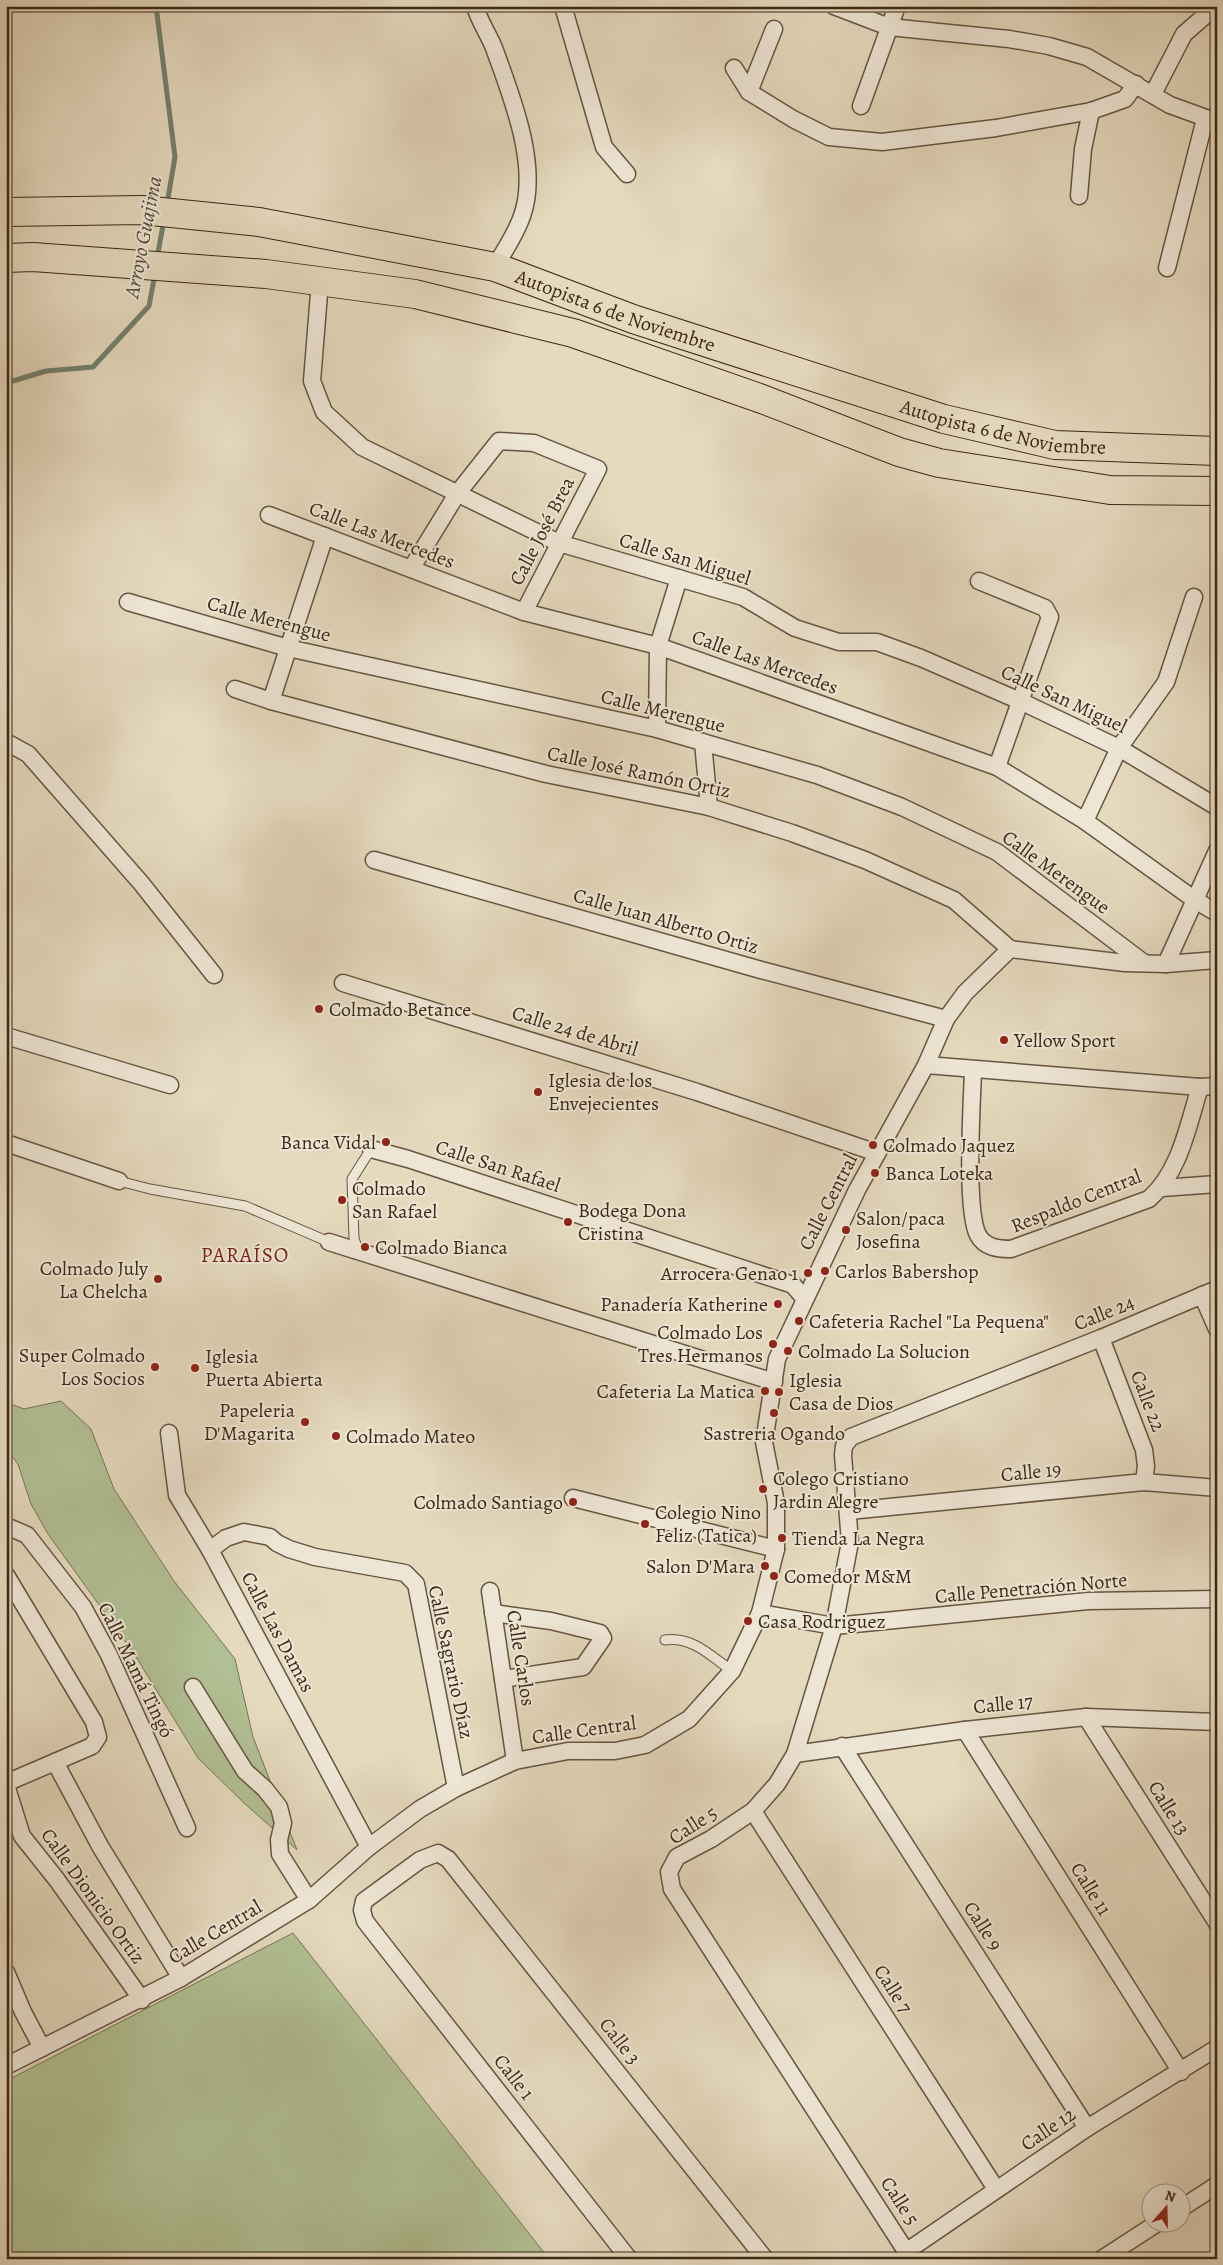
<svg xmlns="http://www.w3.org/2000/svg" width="1223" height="2265" font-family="Alegreya,serif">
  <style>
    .green { fill: #b1c094; stroke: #767456 }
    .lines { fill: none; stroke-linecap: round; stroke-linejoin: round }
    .stream { stroke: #738170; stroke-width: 5 }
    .lane-casing { stroke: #665541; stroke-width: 11 }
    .street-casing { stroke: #665541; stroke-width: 19 }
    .highway-casing { stroke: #3c2917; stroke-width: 30 }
    .lane { stroke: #eee6d5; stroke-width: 9 }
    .street { stroke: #eee6d5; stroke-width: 16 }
    .highway { stroke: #e5d9be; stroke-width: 28 }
    .poi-dot { fill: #8f2418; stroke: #eee6d5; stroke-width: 2 }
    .labels { text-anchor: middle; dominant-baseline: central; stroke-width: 4; stroke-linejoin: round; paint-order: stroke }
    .street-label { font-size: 20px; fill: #3c2917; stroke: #eee6d5 }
    .poi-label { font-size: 20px; fill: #3c2917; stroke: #eee6d5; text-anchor: start }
    .water-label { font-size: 21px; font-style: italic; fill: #534e3c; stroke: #eee6d5 }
    .neighbourhood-label { font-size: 21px; letter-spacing: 1px; fill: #7a1f14; stroke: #eee6d5 }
  </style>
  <rect width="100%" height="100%" fill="#e5d9be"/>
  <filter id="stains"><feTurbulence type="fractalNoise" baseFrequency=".004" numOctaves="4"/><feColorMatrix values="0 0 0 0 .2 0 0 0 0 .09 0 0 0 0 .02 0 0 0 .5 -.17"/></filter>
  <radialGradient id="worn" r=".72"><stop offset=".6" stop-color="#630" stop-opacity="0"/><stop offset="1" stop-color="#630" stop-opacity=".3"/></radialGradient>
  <g class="green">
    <path d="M 61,1401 L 91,1429 L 114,1489 L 174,1581 L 235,1659 L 253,1737 L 297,1850 L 244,1803 L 198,1758 L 133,1652 L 48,1534 L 31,1504 L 18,1464 L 6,1448 L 6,1402 L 24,1409 Z"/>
    <path d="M 293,1933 L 549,2259 L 6,2259 L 6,2081 Z"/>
  </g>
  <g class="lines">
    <g class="stream">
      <path d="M 156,6 L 175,157 L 167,204"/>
      <path d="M 157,258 L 164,220"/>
      <path d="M 6,383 L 46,371 L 93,367 L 149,306 L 155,274"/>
    </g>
    <g class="lane-casing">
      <g id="lane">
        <path d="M 119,1181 L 150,1189 L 245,1206 L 329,1242"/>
        <path d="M 358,1251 L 354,1238 L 352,1179 L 371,1149"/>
        <path d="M 665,1640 C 692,1636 711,1656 732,1671"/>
      </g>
    </g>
    <g class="street-casing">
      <g id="street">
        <path d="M 475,6 C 479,21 488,33 494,48 C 511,95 540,166 522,216 C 516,234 504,251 495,267"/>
        <path d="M 563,6 L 604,147 L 627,174"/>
        <path d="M 834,6 L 889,27 L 1009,39 L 1049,46 L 1087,57 L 1170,105 L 1217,122"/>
        <path d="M 734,68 L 749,92 L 793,119 L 829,137 L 882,142 L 996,128 L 1091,111 L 1125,99 L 1136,84"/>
        <path d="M 749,92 L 774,29"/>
        <path d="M 1153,94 L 1184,34 L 1216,6"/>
        <path d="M 861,106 L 897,6"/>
        <path d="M 1079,196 L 1083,149 L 1091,111"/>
        <path d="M 1167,268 L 1205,119"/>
        <path d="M 320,281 L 312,381 L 324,412 L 362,447 L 559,543 L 743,597 L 795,628 L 839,642 L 877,642 L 921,658 L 1020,701 L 1119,748 L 1217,807"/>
        <path d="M 269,515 L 524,612 L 658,646 L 997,767 L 1085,821 L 1195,900 L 1217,913"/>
        <path d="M 411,569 L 457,494 L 499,441 L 534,443 L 598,469 L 524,612"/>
        <path d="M 979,581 L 1045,608 L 1050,617 L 997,767"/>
        <path d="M 128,602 L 288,648 L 657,729 L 817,775 L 902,807 L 997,852 L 1144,963"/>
        <path d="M 235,689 L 271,701 L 546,774 L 709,807 L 792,833 L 865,860 L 954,900 L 1010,949"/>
        <path d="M 271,701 L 325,536"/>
        <path d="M 657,729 L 658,646 L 679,578"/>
        <path d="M 6,742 L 28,754 L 141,883 L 214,975"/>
        <path d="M 703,742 L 709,807"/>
        <path d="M 1085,821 L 1119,748 L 1166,682 L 1194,597"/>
        <path d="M 374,860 L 761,970 L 946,1019"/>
        <path d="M 1166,964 L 1217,851"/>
        <path d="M 343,983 L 697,1092 L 877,1153"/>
        <path d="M 6,1036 L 170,1085"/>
        <path d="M 926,1065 L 1200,1087 L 1217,1086"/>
        <path d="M 973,1070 C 972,1103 965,1210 978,1235 C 985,1248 999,1249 1011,1249 L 1149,1199 C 1180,1172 1188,1125 1200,1087"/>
        <path d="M 6,1143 L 119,1181"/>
        <path d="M 371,1149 L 408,1159 L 793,1285 L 804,1298"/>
        <path d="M 1162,1188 L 1217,1184"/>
        <path d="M 329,1242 L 774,1382"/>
        <path d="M 1202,1295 L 1217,1329"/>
        <path d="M 1101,1338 L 1144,1450 L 1146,1466 L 1144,1482"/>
        <path d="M 169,1433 L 177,1495 L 210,1550 L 369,1847"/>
        <path d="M 573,1498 L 776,1549"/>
        <path d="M 849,1511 L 1144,1482 L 1217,1488"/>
        <path d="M 6,1526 L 27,1535 L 83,1607 L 109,1655 L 187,1828"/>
        <path d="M 210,1550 L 226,1538 L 244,1532 L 270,1537 L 277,1543 L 289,1549 L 315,1557 L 405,1573 L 416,1584 L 456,1788"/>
        <path d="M 6,1575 L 94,1722 L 98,1737 L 92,1746 L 6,1783"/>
        <path d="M 490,1591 L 515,1761"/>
        <path d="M 493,1613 L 551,1621 L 600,1633 L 603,1638 L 583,1667 L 503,1679"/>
        <path d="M 760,1613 L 834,1626 L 1088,1601 L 1217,1599"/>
        <path d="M 193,1687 L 245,1771 L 265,1789 L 279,1807 L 283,1823 L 279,1840 L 280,1854 L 309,1900"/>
        <path d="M 1086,1717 L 1217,1923"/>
        <path d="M 965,1730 L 1181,2072"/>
        <path d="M 842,1746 L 1087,2128"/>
        <path d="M 795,1754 L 965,1730 L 1086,1717 L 1217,1722"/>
        <path d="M 55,1762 L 100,1846 L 181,1978"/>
        <path d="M 6,1785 L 22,1836 L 57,1880 L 142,2000"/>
        <path d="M 753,1811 L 996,2189"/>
        <path d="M 6,1972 L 23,2012 L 42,2048"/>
        <path d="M 6,2066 L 181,1978 L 309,1900 L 369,1847 L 420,1809 L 456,1788 L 515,1761 L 568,1751 L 615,1751 L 645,1745 L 689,1719 L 732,1671 L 760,1613 L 776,1549 L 776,1503 L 764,1442 L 777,1359 L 857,1190 L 926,1065 L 946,1019 L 965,993 L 1010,949 L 1125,963 L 1166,964 L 1217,960"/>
        <path d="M 1180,2209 L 1217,2185"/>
        <path d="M 907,2251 L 1087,2128 L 1217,2048"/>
        <path d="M 629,2259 L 365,1921 L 362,1910 L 364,1901 L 420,1860 L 438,1853 L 448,1859 L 765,2259"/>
        <path d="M 911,2259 L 672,1889 L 669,1872 L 677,1857 L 711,1839 L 753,1811 L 777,1784 L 795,1754 L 834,1626 L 850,1542 L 843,1455 L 844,1446 L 851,1437 L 1101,1338 L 1217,1289"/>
        <path d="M 1102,2259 L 1159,2222"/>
      </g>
    </g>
    <g class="highway-casing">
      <g id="highway">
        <path id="s1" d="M 6,212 L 142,210 L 259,222 L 495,267 L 633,319 L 944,419 L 1055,445 L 1217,451"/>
        <path d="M 6,258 L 33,257 L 266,274 L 415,294 L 573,333 L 762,399 L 899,452 L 939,463 L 1110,490 L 1217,491"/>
      </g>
    </g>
    <use href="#lane" class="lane"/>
    <use href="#street" class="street"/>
    <use href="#highway" class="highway"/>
  </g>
  <g class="poi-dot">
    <circle cx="319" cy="1009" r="5"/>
    <circle cx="1004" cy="1040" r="5"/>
    <circle cx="538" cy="1092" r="5"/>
    <circle cx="386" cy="1142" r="5"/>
    <circle cx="873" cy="1145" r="5"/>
    <circle cx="875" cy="1173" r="5"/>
    <circle cx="342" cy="1200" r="5"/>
    <circle cx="568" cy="1222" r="5"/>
    <circle cx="846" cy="1230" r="5"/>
    <circle cx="365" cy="1247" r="5"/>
    <circle cx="825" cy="1271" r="5"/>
    <circle cx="808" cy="1273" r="5"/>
    <circle cx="158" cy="1279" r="5"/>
    <circle cx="778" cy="1304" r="5"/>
    <circle cx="799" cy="1321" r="5"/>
    <circle cx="773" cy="1344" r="5"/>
    <circle cx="788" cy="1351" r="5"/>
    <circle cx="155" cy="1367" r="5"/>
    <circle cx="195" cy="1368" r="5"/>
    <circle cx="765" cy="1391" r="5"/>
    <circle cx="779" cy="1392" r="5"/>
    <circle cx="774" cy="1413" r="5"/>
    <circle cx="305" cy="1422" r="5"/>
    <circle cx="336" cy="1436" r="5"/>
    <circle cx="763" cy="1489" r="5"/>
    <circle cx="573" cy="1502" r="5"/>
    <circle cx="645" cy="1524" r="5"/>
    <circle cx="782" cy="1538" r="5"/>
    <circle cx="765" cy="1566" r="5"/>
    <circle cx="774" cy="1576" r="5"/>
    <circle cx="748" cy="1621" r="5"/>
  </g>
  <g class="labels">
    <g class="street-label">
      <text stroke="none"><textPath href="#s1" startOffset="622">Autopista 6 de Noviembre</textPath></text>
      <text stroke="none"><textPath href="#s1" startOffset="1028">Autopista 6 de Noviembre</textPath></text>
      <text transform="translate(542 531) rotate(-63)">Calle José Brea</text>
      <text transform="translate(382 535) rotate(21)">Calle Las Mercedes</text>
      <text transform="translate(685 559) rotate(17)">Calle San Miguel</text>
      <text transform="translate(269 619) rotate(15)">Calle Merengue</text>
      <text transform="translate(765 662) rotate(20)">Calle Las Mercedes</text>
      <text transform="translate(1064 699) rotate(25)">Calle San Miguel</text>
      <text transform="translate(663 711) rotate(14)">Calle Merengue</text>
      <text transform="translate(639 772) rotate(12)">Calle José Ramón Ortiz</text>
      <text transform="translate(1056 872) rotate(36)">Calle Merengue</text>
      <text transform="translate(666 921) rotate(16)">Calle Juan Alberto Ortiz</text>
      <text transform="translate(575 1031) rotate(17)">Calle 24 de Abril</text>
      <text transform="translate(498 1166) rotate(18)">Calle San Rafael</text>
      <text transform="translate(1076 1201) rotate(-22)">Respaldo Central</text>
      <text transform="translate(828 1202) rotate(-63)">Calle Central</text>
      <text transform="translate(1104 1313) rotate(-22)">Calle 24</text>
      <text transform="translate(1148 1401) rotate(69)">Calle 22</text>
      <text transform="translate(1031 1472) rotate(-6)">Calle 19</text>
      <text transform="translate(1031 1588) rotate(-5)">Calle Penetración Norte</text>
      <text transform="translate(278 1632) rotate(62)">Calle Las Damas</text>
      <text transform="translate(521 1658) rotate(81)">Calle Carlos</text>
      <text transform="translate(451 1662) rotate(78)">Calle Sagrario Díaz</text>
      <text transform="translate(136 1670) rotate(64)">Calle Mamá Tingó</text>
      <text transform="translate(1003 1704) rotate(-6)">Calle 17</text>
      <text transform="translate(584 1730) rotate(-8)">Calle Central</text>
      <text transform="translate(1169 1808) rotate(58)">Calle 13</text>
      <text transform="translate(693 1825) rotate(-33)">Calle 5</text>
      <text transform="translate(1091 1889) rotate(58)">Calle 11</text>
      <text transform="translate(93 1896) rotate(54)">Calle Dionicio Ortiz</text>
      <text transform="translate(983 1926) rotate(57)">Calle 9</text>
      <text transform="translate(215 1932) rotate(-31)">Calle Central</text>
      <text transform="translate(893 1989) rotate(57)">Calle 7</text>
      <text transform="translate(620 2041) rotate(52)">Calle 3</text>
      <text transform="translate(514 2077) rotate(52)">Calle 1</text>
      <text transform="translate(1048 2129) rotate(-34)">Calle 12</text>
      <text transform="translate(900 2201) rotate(57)">Calle 5</text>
    </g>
    <g class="poi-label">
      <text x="329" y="1009">Colmado Betance</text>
      <text x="1014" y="1040">Yellow Sport</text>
      <text x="548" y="1080">Iglesia de los<tspan x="548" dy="23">Envejecientes</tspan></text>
      <text x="376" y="1142" text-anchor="end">Banca Vidal</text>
      <text x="883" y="1145">Colmado Jaquez</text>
      <text x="885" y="1173">Banca Loteka</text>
      <text x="352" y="1188">Colmado<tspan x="352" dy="23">San Rafael</tspan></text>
      <text x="578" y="1210">Bodega Dona<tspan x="578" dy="23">Cristina</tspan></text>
      <text x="856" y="1218">Salon/paca<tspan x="856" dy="23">Josefina</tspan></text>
      <text x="375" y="1247">Colmado Bianca</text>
      <text x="148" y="1268" text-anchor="end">Colmado July<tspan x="148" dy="23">La Chelcha</tspan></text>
      <text x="835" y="1271">Carlos Babershop</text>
      <text x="798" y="1273" text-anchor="end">Arrocera Genao 1</text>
      <text x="768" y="1304" text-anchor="end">Panadería Katherine</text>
      <text x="809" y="1321">Cafeteria Rachel "La Pequena"</text>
      <text x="763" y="1332" text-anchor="end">Colmado Los<tspan x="763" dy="23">Tres Hermanos</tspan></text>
      <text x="798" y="1351">Colmado La Solucion</text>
      <text x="145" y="1355" text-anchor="end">Super Colmado<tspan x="145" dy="23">Los Socios</tspan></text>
      <text x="205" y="1356">Iglesia<tspan x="205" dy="23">Puerta Abierta</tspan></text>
      <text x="789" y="1380">Iglesia<tspan x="789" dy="23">Casa de Dios</tspan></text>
      <text x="755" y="1391" text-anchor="end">Cafeteria La Matica</text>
      <text x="295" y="1410" text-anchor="end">Papeleria<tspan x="295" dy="23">D'Magarita</tspan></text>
      <text x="774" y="1433" text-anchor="middle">Sastreria Ogando</text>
      <text x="346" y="1436">Colmado Mateo</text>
      <text x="773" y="1478">Colego Cristiano<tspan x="773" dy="23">Jardin Alegre</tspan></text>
      <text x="563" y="1502" text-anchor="end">Colmado Santiago</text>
      <text x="655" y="1512">Colegio Nino<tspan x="655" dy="23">Feliz (Tatica)</tspan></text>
      <text x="792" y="1538">Tienda La Negra</text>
      <text x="755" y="1566" text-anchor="end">Salon D'Mara</text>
      <text x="784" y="1576">Comedor M&amp;M</text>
      <text x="758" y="1621">Casa Rodriguez</text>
    </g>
    <g class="water-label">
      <text transform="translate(143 237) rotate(-79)">Arroyo Guajima</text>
    </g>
    <g class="neighbourhood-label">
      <text x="245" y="1255">PARAÍSO</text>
    </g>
  </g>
  <rect width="1223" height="2265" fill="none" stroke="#e5d9be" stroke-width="25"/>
  <rect x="8" y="8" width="1208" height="2250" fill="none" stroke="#3c2917" stroke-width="2.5"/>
  <rect x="12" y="12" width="1198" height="2240" fill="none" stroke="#3c2917"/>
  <g transform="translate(1166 2208) rotate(20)"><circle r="24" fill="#eee6d5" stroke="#a79a89"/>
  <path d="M0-4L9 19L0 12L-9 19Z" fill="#8f2418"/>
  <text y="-8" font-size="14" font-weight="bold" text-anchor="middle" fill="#3c2917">N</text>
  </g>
  <rect width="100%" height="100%" filter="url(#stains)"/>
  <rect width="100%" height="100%" fill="url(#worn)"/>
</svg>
